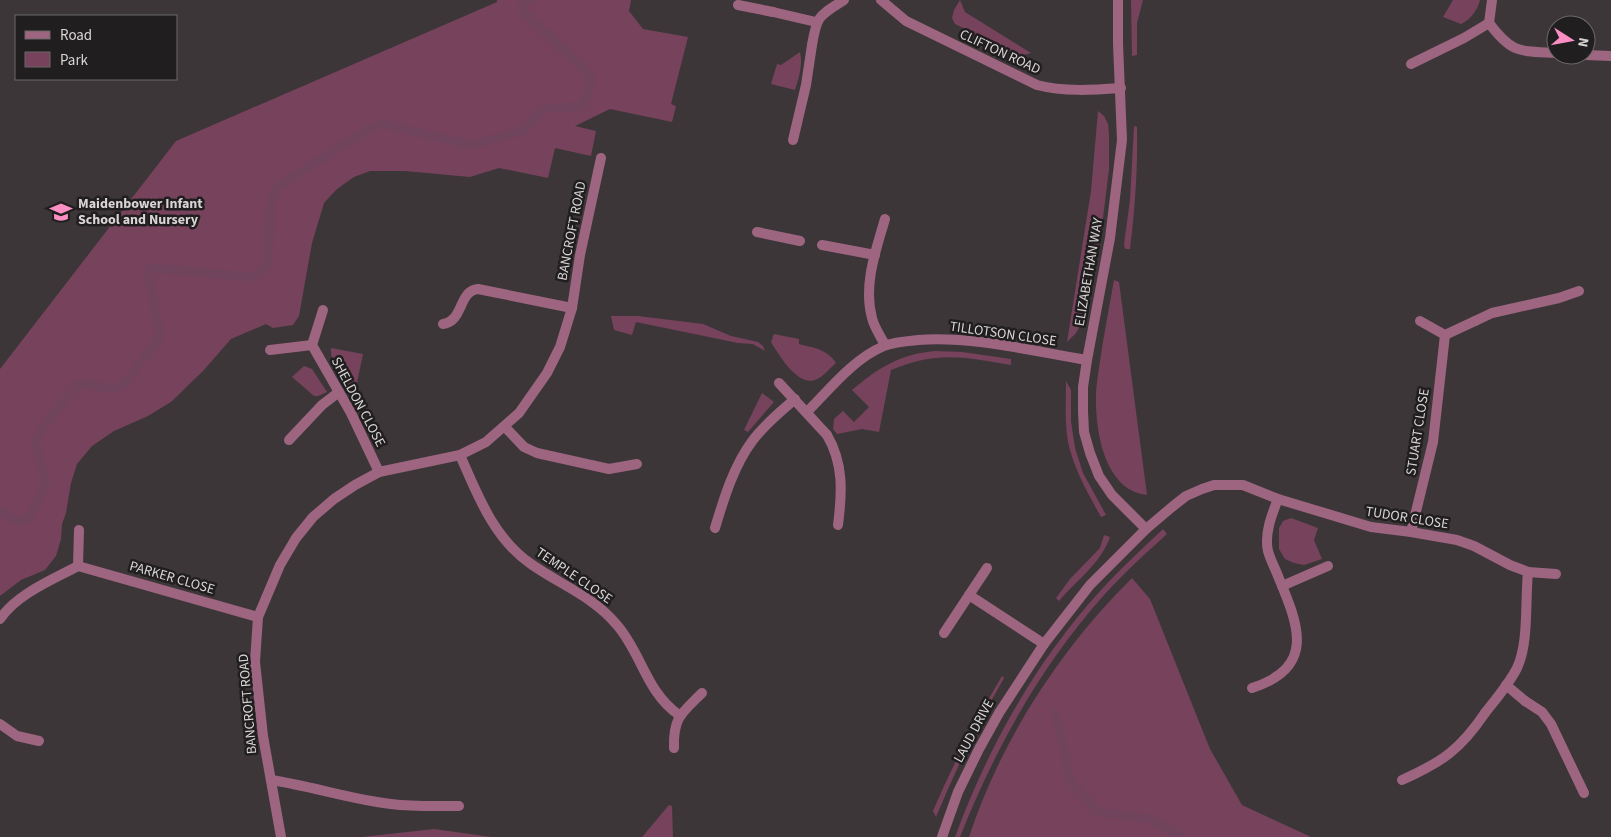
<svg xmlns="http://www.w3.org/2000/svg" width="1611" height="837" font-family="'Source Sans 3',sans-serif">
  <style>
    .green { fill: #77425c }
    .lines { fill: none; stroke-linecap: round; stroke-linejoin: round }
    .stream { stroke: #71445e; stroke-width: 9 }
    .service { stroke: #9e6580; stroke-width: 10 }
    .minor { stroke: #9e6580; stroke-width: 10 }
    .labels { text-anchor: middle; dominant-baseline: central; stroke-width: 5; stroke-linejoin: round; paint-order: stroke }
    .street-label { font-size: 14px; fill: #d9d5d6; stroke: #211e1f }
    .poi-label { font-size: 14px; font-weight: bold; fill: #d9d5d6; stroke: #211e1f; text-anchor: start }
  </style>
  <rect width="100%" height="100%" fill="#3c3638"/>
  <g class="green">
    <path d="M 497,0 L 631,0 L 629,11 L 643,29 L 688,37 L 671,104 L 676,106 L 672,122 L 610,109 L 575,126 L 596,131 L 591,156 L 555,148 L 548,178 L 499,168 L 470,177 L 405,171 L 370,171 L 354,177 L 337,189 L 324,203 L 312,243 L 299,316 L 293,325 L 273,328 L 266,324 L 231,339 L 203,371 L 171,402 L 148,416 L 114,431 L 92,446 L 77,464 L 71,483 L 66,513 L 62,524 L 61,539 L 56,556 L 45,570 L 21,580 L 0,596 L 0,369 L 176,141 L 497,2 Z"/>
    <path d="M 960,0 L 965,12 L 1031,53 L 1020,56 L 955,24 L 952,18 L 954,10 Z"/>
    <path d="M 1131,0 L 1143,0 L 1137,23 L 1137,55 L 1132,56 Z"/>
    <path d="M 1453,0 L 1480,0 C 1477,11 1471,19 1461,24 L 1443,17 Z"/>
    <path d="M 800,52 C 803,65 799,77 795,90 L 771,84 L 777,64 L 781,65 Z"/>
    <path d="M 1098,111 L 1104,116 L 1108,124 L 1109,135 L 1109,169 L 1102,226 L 1085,317 L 1076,333 L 1067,342 L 1091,191 Z"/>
    <path d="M 1134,126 L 1137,127 C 1138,168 1135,208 1130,249 L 1125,249 L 1124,244 L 1130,200 Z"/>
    <path d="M 1114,280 L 1119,282 L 1147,495 C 1104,490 1095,430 1096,394 C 1096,386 1098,376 1099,368 C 1103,338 1109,309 1114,280 Z"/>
    <path d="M 611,316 L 638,316 L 703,324 L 731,336 L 758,342 L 763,346 L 765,351 L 753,344 L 738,343 L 636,322 L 632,335 L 614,330 Z"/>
    <path d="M 774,334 L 799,339 L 799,344 C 814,348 827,349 836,363 C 830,368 824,376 817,379 C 799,389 779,355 771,342 Z"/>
    <path d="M 331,348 L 363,354 L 354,397 C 345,382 330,366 331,348 Z"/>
    <path d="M 935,351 L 962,352 L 1011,359 L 1011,365 C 962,357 938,351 891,370 L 879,432 L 862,429 L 837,434 L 833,429 L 834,419 L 843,411 L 854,422 L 869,407 L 852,390 C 878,368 900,354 935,351 Z"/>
    <path d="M 304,366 L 312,369 L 327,392 L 318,396 L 314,396 L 292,377 Z"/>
    <path d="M 1066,381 L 1071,390 L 1071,421 L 1075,448 L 1083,473 L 1106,515 L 1101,517 C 1089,495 1077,475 1070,450 C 1064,428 1066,404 1066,381 Z"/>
    <path d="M 762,393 L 774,402 L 748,432 L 744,430 Z"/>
    <path d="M 1291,518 L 1318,528 L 1314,540 L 1322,559 L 1304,565 L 1294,563 L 1285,559 L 1279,549 L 1279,528 L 1283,521 Z"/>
    <path d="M 1163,529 L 1167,534 C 1146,553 1124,573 1105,594 C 1041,665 995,749 960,837 L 955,837 C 988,747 1036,661 1101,590 C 1120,569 1142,549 1163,529 Z"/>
    <path d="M 1104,535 L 1110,537 C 1101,563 1077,580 1059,601 L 1056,598 L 1070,579 L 1100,548 Z"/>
    <path d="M 1132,578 L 1150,599 L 1210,749 L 1242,805 L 1311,837 L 969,837 C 1001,740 1060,649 1132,578 Z"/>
    <path d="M 1002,676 L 1004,678 C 978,723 956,769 936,817 L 933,811 C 953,764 976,720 1002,676 Z"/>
    <path d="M 669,805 L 672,806 L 673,837 L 642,837 Z"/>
    <path d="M 434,829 L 492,837 L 362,837 Z"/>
  </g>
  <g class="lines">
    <g class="stream">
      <path d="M 0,511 L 16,520 L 24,520 L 30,516 L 46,481 C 43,471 34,449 37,439 C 41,426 71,392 81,383 L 107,388 L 119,388 L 127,380 L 154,345 L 159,338 L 159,329 L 148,273 L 151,268 L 253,277 L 265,269 L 268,258 L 271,201 L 277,187 L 368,129 L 383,124 L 471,145 L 522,131 L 545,108 L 576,107 L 584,105 L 591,82 L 590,76 L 523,11 L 522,5 L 529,0"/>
      <path d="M 1055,713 L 1071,782 L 1099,812 L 1150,819 L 1182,837"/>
    </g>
    <g class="service">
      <path d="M 738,5 L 773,12"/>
      <path d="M 793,140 L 806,85 L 812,45"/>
      <path d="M 757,232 L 800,241"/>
      <path d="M 822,245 L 875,255"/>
      <path d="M 1475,321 L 1492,313 L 1559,298 L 1579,291"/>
      <path d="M 505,427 L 524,447 L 537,453 L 609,469 L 637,464"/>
      <path d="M 827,435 C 844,464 842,493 838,525"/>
      <path d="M 289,440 L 322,405 L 339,392"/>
      <path d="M 715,528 C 724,498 734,465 753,440 C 765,424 780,412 795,399"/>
      <path d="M 1525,701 L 1542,712 L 1551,724 L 1584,793"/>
      <path d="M 271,780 C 311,786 350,799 391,804 C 414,807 436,806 459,806"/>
      <path d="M 1402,780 C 1442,762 1460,750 1485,713"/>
    </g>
    <g class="minor">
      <path d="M 881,0 L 906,21 L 1037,85 C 1064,92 1093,90 1121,88"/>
      <path d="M 1118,0 L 1118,44 L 1122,140 L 1110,238 L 1087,360 L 1083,387 L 1083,411 L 1084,432 L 1090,453 L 1099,476 L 1112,495 L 1146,529"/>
      <path d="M 773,12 L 816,22"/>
      <path d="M 1489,23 L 1492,0"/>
      <path d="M 812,45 C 817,15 819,16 844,0"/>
      <path d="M 1586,55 L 1611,56"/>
      <path d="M 1411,64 L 1464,38 L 1489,23 C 1512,54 1520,51 1556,53"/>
      <path d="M 885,219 C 876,250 863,285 872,318 C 874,327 881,337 885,345"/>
      <path d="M 323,310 L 312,345 L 351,413 L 379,472"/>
      <path d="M 1420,321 L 1445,335 L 1475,321"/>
      <path d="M 443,324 C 464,321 458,291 478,289 L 572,308"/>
      <path d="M 270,350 L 312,345"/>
      <path d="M 779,383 L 827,435"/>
      <path d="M 807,412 C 830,389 853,359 884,346 C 894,342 907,341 918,340 C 975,336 1031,351 1087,360"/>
      <path d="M 460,455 C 477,494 494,539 531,564 C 561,585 594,597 617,625 C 642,654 646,692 679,715"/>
      <path d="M 1411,532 L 1433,442 L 1445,335"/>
      <path d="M 78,566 L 258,617"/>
      <path d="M 1528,572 L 1556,574"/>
      <path d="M 1282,586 L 1328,566"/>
      <path d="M 969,595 L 1044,644"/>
      <path d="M 0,619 C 17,594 52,580 78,566 L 79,530"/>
      <path d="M 944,633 L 987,568"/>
      <path d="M 1506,685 L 1525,701"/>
      <path d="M 1252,688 C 1317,667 1298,624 1278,576 C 1275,568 1270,559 1268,551 C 1264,534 1272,514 1278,499"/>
      <path d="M 0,724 L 17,736 L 39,741"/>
      <path d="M 674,748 C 673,717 682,713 702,693"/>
      <path d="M 281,837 L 263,736 L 255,662 L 258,617 L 280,565 L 296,538 L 313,517 L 334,499 L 355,485 L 379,472 L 460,455 L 486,442 L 519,413 L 547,373 L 560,347 L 572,308 L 580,255 L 601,158"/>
      <path d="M 942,837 L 958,792 L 979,749 L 999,713 L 1044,644 L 1090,585 L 1146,529 L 1172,507 L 1186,496 L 1202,489 L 1214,485 L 1243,485 L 1278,499 L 1371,527 L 1411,532 L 1457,540 L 1474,546 L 1510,565 L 1528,572 C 1525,601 1529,643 1517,668 C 1509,684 1496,699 1485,713"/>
    </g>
  </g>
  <defs>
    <g id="school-bare" transform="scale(1.725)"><path d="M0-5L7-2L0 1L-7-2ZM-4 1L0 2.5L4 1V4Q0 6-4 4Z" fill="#fb8fc4" stroke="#211e1f" stroke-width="2.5" paint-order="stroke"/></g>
  </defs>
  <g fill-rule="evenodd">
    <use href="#school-bare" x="61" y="212"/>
  </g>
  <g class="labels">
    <g class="street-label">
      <text transform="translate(1000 52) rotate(25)">CLIFTON ROAD</text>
      <text transform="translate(572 231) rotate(-79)">BANCROFT ROAD</text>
      <text transform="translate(1089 272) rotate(-80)">ELIZABETHAN WAY</text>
      <text transform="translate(1003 334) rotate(8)">TILLOTSON CLOSE</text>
      <text transform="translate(358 402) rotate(62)">SHELDON CLOSE</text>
      <text transform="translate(1418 432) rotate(-81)">STUART CLOSE</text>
      <text transform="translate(1407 518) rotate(9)">TUDOR CLOSE</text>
      <text transform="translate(574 576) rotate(34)">TEMPLE CLOSE</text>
      <text transform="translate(172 578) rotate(16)">PARKER CLOSE</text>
      <text transform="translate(248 704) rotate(-95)">BANCROFT ROAD</text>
      <text transform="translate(974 731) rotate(-62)">LAUD DRIVE</text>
    </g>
    <g class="poi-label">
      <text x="78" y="204">Maidenbower Infant<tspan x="78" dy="16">School and Nursery</tspan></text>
    </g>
  </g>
  <rect x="15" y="15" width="162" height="65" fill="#211e1f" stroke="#6b6768"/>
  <rect x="25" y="31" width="25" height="8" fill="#9e6580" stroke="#6b6768"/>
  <text x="60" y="40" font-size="15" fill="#d9d5d6">Road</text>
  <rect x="25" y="52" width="25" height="15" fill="#77425c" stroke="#6b6768"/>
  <text x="60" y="65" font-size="15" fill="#d9d5d6">Park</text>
  <g transform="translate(1571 40) rotate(101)"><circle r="24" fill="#211e1f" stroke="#6b6768"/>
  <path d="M0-4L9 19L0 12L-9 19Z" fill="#fb8fc4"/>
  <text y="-8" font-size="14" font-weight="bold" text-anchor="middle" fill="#d9d5d6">N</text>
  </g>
</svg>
